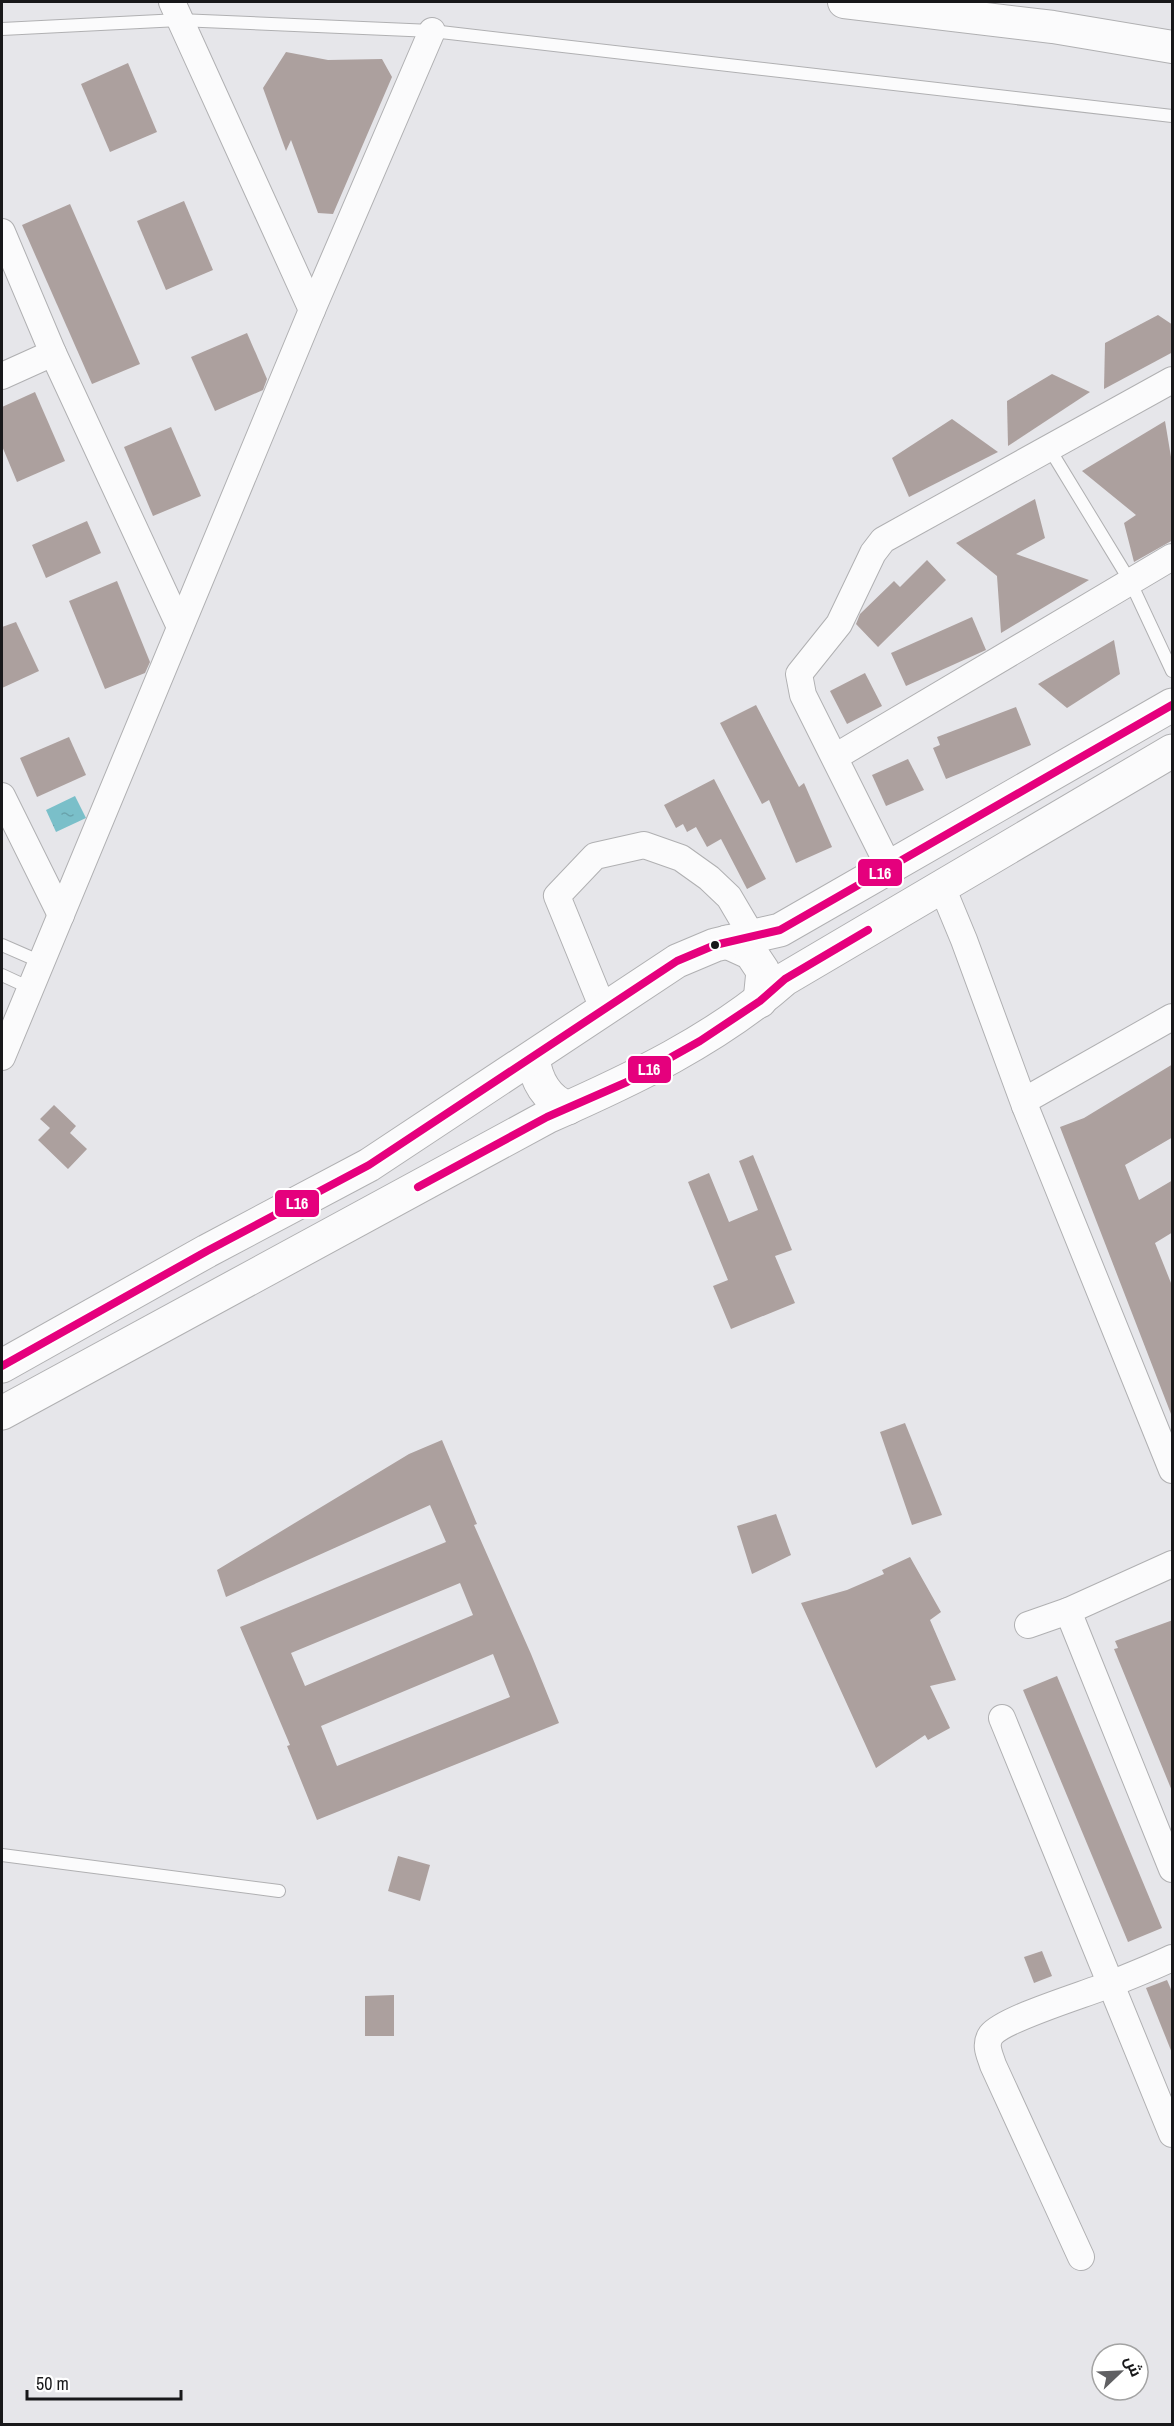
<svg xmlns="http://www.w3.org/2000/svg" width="1174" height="2426" font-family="'Archivo Narrow',Cairo,sans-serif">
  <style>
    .water { fill: url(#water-ripples) }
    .building { fill: #aca09e; fill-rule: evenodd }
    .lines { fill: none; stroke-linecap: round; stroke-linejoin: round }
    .service-casing { stroke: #b0b0b2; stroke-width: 14 }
    .minor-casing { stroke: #b0b0b2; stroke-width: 28 }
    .tertiary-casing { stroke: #b0b0b2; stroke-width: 34 }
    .primary-casing { stroke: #b0b0b2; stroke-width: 35 }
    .service { stroke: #fbfbfc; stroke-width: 12 }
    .minor { stroke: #fbfbfc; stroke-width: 26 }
    .tertiary { stroke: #fbfbfc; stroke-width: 32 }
    .primary { stroke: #fbfbfc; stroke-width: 33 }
    .bus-1-casing { stroke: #fff; stroke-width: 12 }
    .bus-1 { stroke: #e5007d; stroke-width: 8 }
    .bus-dot { fill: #18181a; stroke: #fff; stroke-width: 2 }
    .line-badge { stroke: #fff; stroke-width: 2 }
    .badge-label { font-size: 16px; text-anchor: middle; font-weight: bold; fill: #fff }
  </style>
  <defs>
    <pattern id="water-ripples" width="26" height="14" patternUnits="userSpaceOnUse" patternTransform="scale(1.5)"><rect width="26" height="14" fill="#7abfc9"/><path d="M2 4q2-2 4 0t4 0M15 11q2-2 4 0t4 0" fill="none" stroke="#69a3ac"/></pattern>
  </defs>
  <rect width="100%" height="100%" fill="#e6e6ea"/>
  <path class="water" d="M 75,796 L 86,818 L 56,832 L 46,810 Z"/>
  <g class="building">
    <path d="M 286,52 L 328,60 L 382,59 L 392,77 L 333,214 L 318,213 L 291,140 L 286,151 L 263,88 Z"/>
    <path d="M 128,63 L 157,132 L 110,152 L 81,84 Z"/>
    <path d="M 184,201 L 213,270 L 166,290 L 137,221 Z"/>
    <path d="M 70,204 L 140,364 L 92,384 L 22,225 Z"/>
    <path d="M 1158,315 L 1173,325 L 1173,352 L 1104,389 L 1105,343 Z"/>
    <path d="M 247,333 L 267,379 L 263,390 L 215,411 L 191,357 Z"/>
    <path d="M 1052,374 L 1090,392 L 1008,446 L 1007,401 Z"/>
    <path d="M 35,392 L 65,461 L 17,482 L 2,446 L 2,407 Z"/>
    <path d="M 952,419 L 998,452 L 909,497 L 892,458 Z"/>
    <path d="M 1165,421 L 1173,469 L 1173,540 L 1134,562 L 1124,523 L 1136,515 L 1082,471 Z"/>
    <path d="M 171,427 L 201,496 L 153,516 L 124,447 Z"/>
    <path d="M 1035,499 L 1045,538 L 1016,554 L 1089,580 L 1001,633 L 997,576 L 956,543 Z"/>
    <path d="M 87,521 L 101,553 L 46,578 L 32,545 Z"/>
    <path d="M 927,560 L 946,580 L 878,647 L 856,624 L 860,614 L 894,581 L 900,587 Z"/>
    <path d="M 117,581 L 150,662 L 145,673 L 105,689 L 69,601 Z"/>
    <path d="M 972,617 L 986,650 L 906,686 L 891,653 Z"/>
    <path d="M 16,622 L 39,671 L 2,688 L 2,627 Z"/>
    <path d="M 1114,640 L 1120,674 L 1067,708 L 1038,684 Z"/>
    <path d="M 865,673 L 882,706 L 847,724 L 830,691 Z"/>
    <path d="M 756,705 L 799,787 L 804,783 L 832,847 L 796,863 L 769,800 L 762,804 L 720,723 Z"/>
    <path d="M 1016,707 L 1031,745 L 946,779 L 933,748 L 940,745 L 937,737 Z"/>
    <path d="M 69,737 L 86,775 L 37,797 L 20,758 Z"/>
    <path d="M 908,759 L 924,790 L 886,806 L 872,775 Z"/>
    <path d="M 714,779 L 766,879 L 747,889 L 721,839 L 707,847 L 696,827 L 687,832 L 683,824 L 676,828 L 664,805 Z"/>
    <path d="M 1173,1064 L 1173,1137 L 1125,1165 L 1139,1200 L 1173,1180 L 1173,1232 L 1155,1243 L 1173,1288 L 1171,1414 L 1060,1127 L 1084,1118 Z"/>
    <path d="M 54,1105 L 76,1126 L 70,1133 L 87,1149 L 68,1169 L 38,1140 L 50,1128 L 40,1119 Z"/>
    <path d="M 753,1155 L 792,1250 L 775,1256 L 795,1303 L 731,1329 L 713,1286 L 728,1280 L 688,1182 L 709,1173 L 729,1222 L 758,1210 L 739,1161 Z"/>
    <path d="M 905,1423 L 942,1515 L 912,1525 L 880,1432 Z"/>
    <path d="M 442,1440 L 477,1524 L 474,1525 L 531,1654 L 559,1723 L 317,1820 L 287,1746 L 290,1745 L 240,1627 L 446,1542 L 430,1505 L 226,1597 L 217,1570 L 409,1454 ZM 460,1583 L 473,1615 L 305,1686 L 291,1653 ZM 493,1654 L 510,1697 L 337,1766 L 321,1726 Z"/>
    <path d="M 776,1514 L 791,1555 L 752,1574 L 737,1526 Z"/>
    <path d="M 910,1557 L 941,1612 L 930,1620 L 956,1680 L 930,1686 L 950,1728 L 928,1740 L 925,1735 L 876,1768 L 801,1603 L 847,1590 L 884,1574 L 882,1570 Z"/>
    <path d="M 1173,1620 L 1173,1791 L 1172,1791 L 1114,1649 L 1118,1648 L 1115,1641 Z"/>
    <path d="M 1057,1676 L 1162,1928 L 1128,1942 L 1023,1690 Z"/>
    <path d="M 398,1856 L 430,1865 L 420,1901 L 388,1891 Z"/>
    <path d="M 1042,1951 L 1052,1976 L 1034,1983 L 1024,1957 Z"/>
    <path d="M 1167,1980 L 1173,1994 L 1172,2053 L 1146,1988 Z"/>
    <path d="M 394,1995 L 394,2036 L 365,2036 L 365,1996 Z"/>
  </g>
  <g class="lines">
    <g class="service-casing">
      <g id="service">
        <path d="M 2,29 L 179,20 L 432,31 L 1172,116"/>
        <path d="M 1049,448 L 1130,581 L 1172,671"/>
        <path d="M 2,945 L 41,962"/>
        <path d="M 2,975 L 30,988"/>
        <path d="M 2,1855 L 279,1891"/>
      </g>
    </g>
    <g class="minor-casing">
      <g id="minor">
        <path d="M 172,2 L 312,310"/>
        <path d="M 2,232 L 53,353 L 180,627"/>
        <path d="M 2,376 L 53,353"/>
        <path d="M 835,757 L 1172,557"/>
        <path d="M 2,796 L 61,915"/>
        <path d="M 889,867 L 803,695 L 799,674 L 839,624 L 873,553 L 883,540 L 1172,380"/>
        <path d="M 942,887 L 964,940 L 1025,1106 L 1172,1470"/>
        <path d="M 604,1011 L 557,896 L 595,856 L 644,845 L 681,858 L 709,878 L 729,897 L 752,936"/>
        <path d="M 2,1057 L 312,310 L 432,31"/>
        <path d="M 1025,1106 L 1029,1098 L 1172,1017"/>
        <path d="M 1068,1611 L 1172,1869"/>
        <path d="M 1028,1625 L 1068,1611 L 1172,1564"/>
        <path d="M 1002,1718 L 1172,2134"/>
        <path d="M 1081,2257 L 993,2065 C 990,2055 984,2045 991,2035 C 1004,2018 1090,1993 1113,1983 C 1133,1975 1153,1967 1172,1958"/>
      </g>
    </g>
    <g class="tertiary-casing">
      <path id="tertiary" d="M 844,2 L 1053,27 L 1172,47"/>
    </g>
    <g class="primary-casing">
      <g id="primary">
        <path d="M 727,942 L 751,953 L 763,971 L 760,1001"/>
        <path d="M 533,1058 C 536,1080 547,1100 568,1108"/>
        <path d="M 2,1366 L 207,1251 L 369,1165 L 677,961 L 715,945 L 780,930 L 1172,705"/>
        <path d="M 2,1413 L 547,1117 C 631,1080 716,1040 785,979 L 1172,751"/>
      </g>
    </g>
    <use href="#service" class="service"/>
    <use href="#minor" class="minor"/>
    <use href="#tertiary" class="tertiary"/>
    <use href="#primary" class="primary"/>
    <g class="bus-1-casing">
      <g id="bus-1">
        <path d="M 418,1187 L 547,1117 L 627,1082 L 700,1041 L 760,1001 L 785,979 L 868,930"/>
        <path d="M 2,1366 L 207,1251 L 369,1165 L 677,961 L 715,945 L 780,930 L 1172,705"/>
      </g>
    </g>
    <use href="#bus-1" class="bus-1"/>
  </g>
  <circle class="bus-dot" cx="715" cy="945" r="5"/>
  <g class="line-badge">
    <rect x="857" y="858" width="46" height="29" rx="6" fill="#e5007d"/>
    <rect x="627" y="1055" width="45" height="29" rx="6" fill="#e5007d"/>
    <rect x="274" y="1189" width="46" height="29" rx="6" fill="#e5007d"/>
  </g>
  <g class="badge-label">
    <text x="880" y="879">L16</text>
    <text x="649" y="1075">L16</text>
    <text x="297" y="1209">L16</text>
  </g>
  <rect width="1174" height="2426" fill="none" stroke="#18181a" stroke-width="6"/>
  <g transform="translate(1120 2372) rotate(67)"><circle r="28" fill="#ffffff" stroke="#a3a3a3" stroke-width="1.5"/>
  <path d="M0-4.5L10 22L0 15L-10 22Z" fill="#606063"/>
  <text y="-9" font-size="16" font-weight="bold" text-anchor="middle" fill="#18181a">ش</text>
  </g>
  <path d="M27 2390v9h154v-9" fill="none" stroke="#18181a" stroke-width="3"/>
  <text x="36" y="2390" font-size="18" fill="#18181a" stroke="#ffffff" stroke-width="4.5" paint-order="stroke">50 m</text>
</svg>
